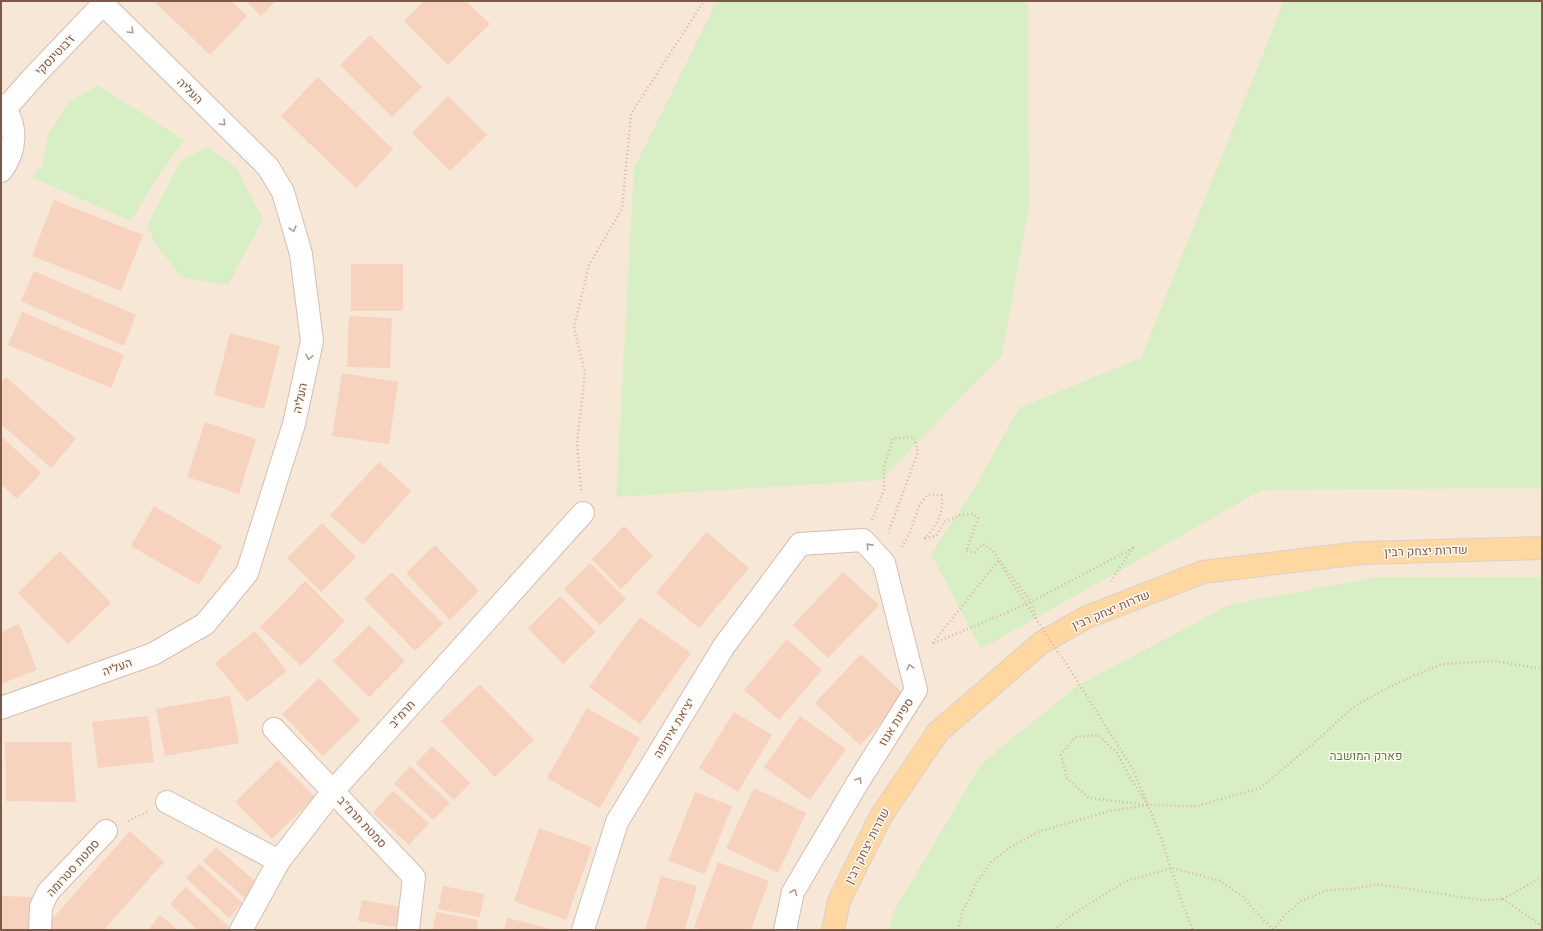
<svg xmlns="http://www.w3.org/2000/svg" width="1543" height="931" font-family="'Fira Sans',Heebo,sans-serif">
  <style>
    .residential { fill: #f7e7d7 }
    .green { fill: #d8efc5 }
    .building { fill: #f7d2be }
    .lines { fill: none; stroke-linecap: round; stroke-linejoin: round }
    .minor-casing { stroke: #d5beb0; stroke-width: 24 }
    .major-casing { stroke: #dbd1cc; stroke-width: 24 }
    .path { stroke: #ddb5a0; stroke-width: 2.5; stroke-dasharray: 1 3; stroke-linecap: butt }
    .minor { stroke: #fff; stroke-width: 22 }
    .major { stroke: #ffd7a0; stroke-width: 22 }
    .path-bridge { stroke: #ddb5a0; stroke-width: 2.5; stroke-dasharray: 1 3; stroke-linecap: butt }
    .oneway { stroke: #b19b92 }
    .labels { text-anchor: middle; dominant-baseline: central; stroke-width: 3; stroke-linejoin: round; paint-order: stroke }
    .street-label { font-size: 12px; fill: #7d5949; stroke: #fff9f2 }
    .park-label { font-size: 12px; fill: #537e3c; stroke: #fff9f2 }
  </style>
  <rect width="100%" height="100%" fill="#fef5ea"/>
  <rect class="residential" x="1" y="1" width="1541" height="929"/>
  <g class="green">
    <path d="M 717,1 L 1028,1 L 1029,207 L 1002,355 L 881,480 L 616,497 L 634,168 Z"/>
    <path d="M 1284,1 L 1542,1 L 1542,488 L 1262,490 L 981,649 L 931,554 L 970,496 L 1019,408 L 1141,358 Z"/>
    <path d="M 98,85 L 184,140 L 157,178 L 131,221 L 31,177 L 42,166 L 48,135 L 68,103 Z"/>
    <path d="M 209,147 L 237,169 L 263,219 L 228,285 L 182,278 L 155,243 L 147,226 L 181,160 Z"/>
    <path d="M 1377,577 L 1542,577 L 1542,930 L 889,930 L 894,911 L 981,764 L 1077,686 L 1229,605 Z"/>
  </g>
  <g class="building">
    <path d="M 154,1 L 231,1 L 247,16 L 210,55 Z"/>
    <path d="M 246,1 L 276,1 L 261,16 Z"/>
    <path d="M 424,1 L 466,1 L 490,24 L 448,65 L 404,21 Z"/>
    <path d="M 370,35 L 422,87 L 392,117 L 340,65 Z"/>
    <path d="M 318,77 L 393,149 L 356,188 L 281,116 Z"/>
    <path d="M 448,96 L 487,135 L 450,171 L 412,133 Z"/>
    <path d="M 54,200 L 143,235 L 121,291 L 32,256 Z"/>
    <rect x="351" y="264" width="52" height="47"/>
    <path d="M 34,271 L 136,315 L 124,346 L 21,301 Z"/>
    <path d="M 22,312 L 124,355 L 111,388 L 8,345 Z"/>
    <path d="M 349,316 L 392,318 L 390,368 L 347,367 Z"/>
    <path d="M 230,333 L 280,346 L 264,409 L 214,395 Z"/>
    <path d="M 342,373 L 398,382 L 389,444 L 332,436 Z"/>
    <path d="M 6,377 L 76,439 L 51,468 L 1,424 L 1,383 Z"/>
    <path d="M 205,422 L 256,439 L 239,494 L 187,477 Z"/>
    <path d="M 1,436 L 41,473 L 17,499 L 1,484 Z"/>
    <path d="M 379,462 L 411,491 L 363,545 L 330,515 Z"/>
    <path d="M 154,506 L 222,546 L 199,585 L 131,546 Z"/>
    <path d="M 322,523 L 356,557 L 321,592 L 287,558 Z"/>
    <path d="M 624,526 L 653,556 L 621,589 L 592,559 Z"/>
    <path d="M 706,532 L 749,568 L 699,628 L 656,593 Z"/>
    <path d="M 435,545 L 479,591 L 450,620 L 406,573 Z"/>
    <path d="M 60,551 L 111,603 L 68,644 L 18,593 Z"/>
    <path d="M 590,563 L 626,599 L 600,625 L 564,589 Z"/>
    <path d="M 392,572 L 443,624 L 415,651 L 364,599 Z"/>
    <path d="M 843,572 L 879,605 L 828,658 L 793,625 Z"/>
    <path d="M 305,581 L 345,621 L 301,666 L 260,627 Z"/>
    <path d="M 560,596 L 596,632 L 563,664 L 528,628 Z"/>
    <path d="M 640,617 L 691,653 L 640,724 L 589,687 Z"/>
    <path d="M 19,624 L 37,670 L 1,684 L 1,632 Z"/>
    <path d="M 369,625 L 405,661 L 369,697 L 333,661 Z"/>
    <path d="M 255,631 L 287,671 L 247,702 L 215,663 Z"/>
    <path d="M 787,639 L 822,670 L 779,720 L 744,690 Z"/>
    <path d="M 861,654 L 906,696 L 860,745 L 815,703 Z"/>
    <path d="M 319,678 L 360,720 L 323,756 L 282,714 Z"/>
    <path d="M 480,684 L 534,740 L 495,777 L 441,721 Z"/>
    <path d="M 230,696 L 239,743 L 165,756 L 156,709 Z"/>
    <path d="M 587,708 L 640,738 L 600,808 L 547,778 Z"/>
    <path d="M 734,712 L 772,735 L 738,792 L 699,768 Z"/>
    <path d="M 148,716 L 154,762 L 98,768 L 92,722 Z"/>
    <path d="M 800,716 L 846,749 L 810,800 L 764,767 Z"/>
    <path d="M 5,742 L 71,742 L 76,802 L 6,801 Z"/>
    <path d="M 432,746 L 470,783 L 454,800 L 416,763 Z"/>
    <path d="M 278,760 L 315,797 L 272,839 L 235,802 Z"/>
    <path d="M 410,766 L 450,803 L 433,820 L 394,784 Z"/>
    <path d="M 754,788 L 806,813 L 778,873 L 726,848 Z"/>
    <path d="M 393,791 L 429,823 L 409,845 L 373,813 Z"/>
    <path d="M 695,792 L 732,806 L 705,874 L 668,861 Z"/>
    <path d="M 539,828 L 592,847 L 566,920 L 514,901 Z"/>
    <path d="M 130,831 L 164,862 L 104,930 L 49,930 L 45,927 Z"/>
    <path d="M 216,847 L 257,883 L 245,898 L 203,861 Z"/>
    <path d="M 718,862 L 769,881 L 751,930 L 703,930 L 694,927 Z"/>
    <path d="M 199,864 L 243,903 L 229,918 L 186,878 Z"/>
    <path d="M 661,876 L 697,886 L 685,930 L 645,930 Z"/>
    <path d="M 443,886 L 484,894 L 480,917 L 438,909 Z"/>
    <path d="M 186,887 L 231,929 L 230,930 L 198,930 L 170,904 Z"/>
    <path d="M 1,896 L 33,897 L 31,930 L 1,930 Z"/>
    <path d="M 362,900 L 402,907 L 399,928 L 358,921 Z"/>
    <path d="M 436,912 L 478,920 L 477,930 L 433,930 Z"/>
    <path d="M 160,915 L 178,930 L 148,930 Z"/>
    <path d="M 507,918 L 551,929 L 551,930 L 504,930 Z"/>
  </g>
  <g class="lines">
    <g class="minor-casing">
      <g id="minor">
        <path d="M 1,105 C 19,124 16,152 1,171"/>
        <path d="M 5,109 L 37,73 L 106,1"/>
        <path d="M 1,708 L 153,654 L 205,624 L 247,573 L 294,424 L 312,341 L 301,254 L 283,192 L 268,167 L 100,1"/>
        <path d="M 274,729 L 414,877 L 408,930"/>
        <path d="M 167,802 L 279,861"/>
        <path d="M 40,930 L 41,907 L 48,892 L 106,831"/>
        <path d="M 241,930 L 279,861 L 333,791 L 583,513"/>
        <path d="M 583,930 L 617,822 L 724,646 L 800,544 L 863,540 L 884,563 L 916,690 L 858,782 L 793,892 L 785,930"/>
      </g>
    </g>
    <g class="major-casing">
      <path id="major" d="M 833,930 L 839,901 L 881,816 L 938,732 L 1041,643 L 1087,617 L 1203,572 L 1360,553 L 1542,548"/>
    </g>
    <g class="path">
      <path d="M 581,490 L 577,443 L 585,373 L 574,328 L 589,265 L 622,209 L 631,114 L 704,1"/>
      <path d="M 872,520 L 884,490 L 884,467 L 893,438 L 914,437 L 918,452 L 888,533"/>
      <path d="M 902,547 L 910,532 L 919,506 L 927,495 L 941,495 C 945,510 936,528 925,538 L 936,536 L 944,522 L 961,515 L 973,514 L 978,518 L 966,551 L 975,552 L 983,544 L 992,550 L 1031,602 L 1036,619"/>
      <path d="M 998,561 L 932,644 L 1031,602 L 1133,548 L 1111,581"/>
      <path d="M 1062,657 L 1134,771 L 1148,805 L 1089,798 L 1067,778 L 1061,755 L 1075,737 L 1098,735 L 1117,753 L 1129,776 L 1148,805 L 1161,838 L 1182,902 L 1193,930"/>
      <path d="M 128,821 L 147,812"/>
      <path d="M 1542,877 L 1503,899 L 1542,926"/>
      <path d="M 958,930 L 962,913 L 976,884 L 991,862 L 1009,848 L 1040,831 L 1110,811 L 1148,805 L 1197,806 L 1260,788 L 1308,748 L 1356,705 L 1397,683 L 1442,664 L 1495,661 L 1542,669"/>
      <path d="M 1054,930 L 1072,915 L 1126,881 L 1172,868 L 1220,881 L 1242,896 L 1263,920 L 1274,930"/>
      <path d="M 1273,930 L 1286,914 L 1301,901 L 1328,890 L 1353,889 L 1377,884 L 1480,900 L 1503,899"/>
    </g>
    <use href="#minor" class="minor"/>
    <use href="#major" class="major"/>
    <path class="path-bridge" d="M 998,561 L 1060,655"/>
  </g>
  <defs><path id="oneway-chevron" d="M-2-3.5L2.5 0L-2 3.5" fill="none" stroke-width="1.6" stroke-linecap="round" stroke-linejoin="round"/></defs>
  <g class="oneway">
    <use href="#oneway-chevron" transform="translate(131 31) rotate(45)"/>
    <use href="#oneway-chevron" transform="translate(223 123) rotate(45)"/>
    <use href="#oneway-chevron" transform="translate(293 229) rotate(74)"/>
    <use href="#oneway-chevron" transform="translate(309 357) rotate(102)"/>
    <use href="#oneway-chevron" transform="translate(869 546) rotate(-132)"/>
    <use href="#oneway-chevron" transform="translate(910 667) rotate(-104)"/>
    <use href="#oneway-chevron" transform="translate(859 780) rotate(-58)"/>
    <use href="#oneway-chevron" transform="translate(794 892) rotate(-68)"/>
  </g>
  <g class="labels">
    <g class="street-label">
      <text transform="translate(55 55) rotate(-46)">ז'בוטינסקי</text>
      <text transform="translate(190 91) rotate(45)">העליה</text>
      <text transform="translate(300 398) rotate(-78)">העליה</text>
      <text transform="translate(1426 551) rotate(-2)">שדרות יצחק רבין</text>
      <text transform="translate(1111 610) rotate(-23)">שדרות יצחק רבין</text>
      <text transform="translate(117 667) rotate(-20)">העליה</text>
      <text transform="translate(402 714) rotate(-48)">תרמ"ב</text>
      <text transform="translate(896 722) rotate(-58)">ספינת אגוז</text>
      <text transform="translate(674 728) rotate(-59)">יציאת אירופה</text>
      <text transform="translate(362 822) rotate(47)">סמטת תרמ"ב</text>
      <text transform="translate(867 846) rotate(-63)">שדרות יצחק רבין</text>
      <text transform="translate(73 868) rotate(-48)">סמטת סטרומה</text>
    </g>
    <g class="park-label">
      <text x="1366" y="756">פארק המושבה</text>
    </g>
  </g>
  <rect width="1543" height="931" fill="none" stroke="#7d5949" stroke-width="4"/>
</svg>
